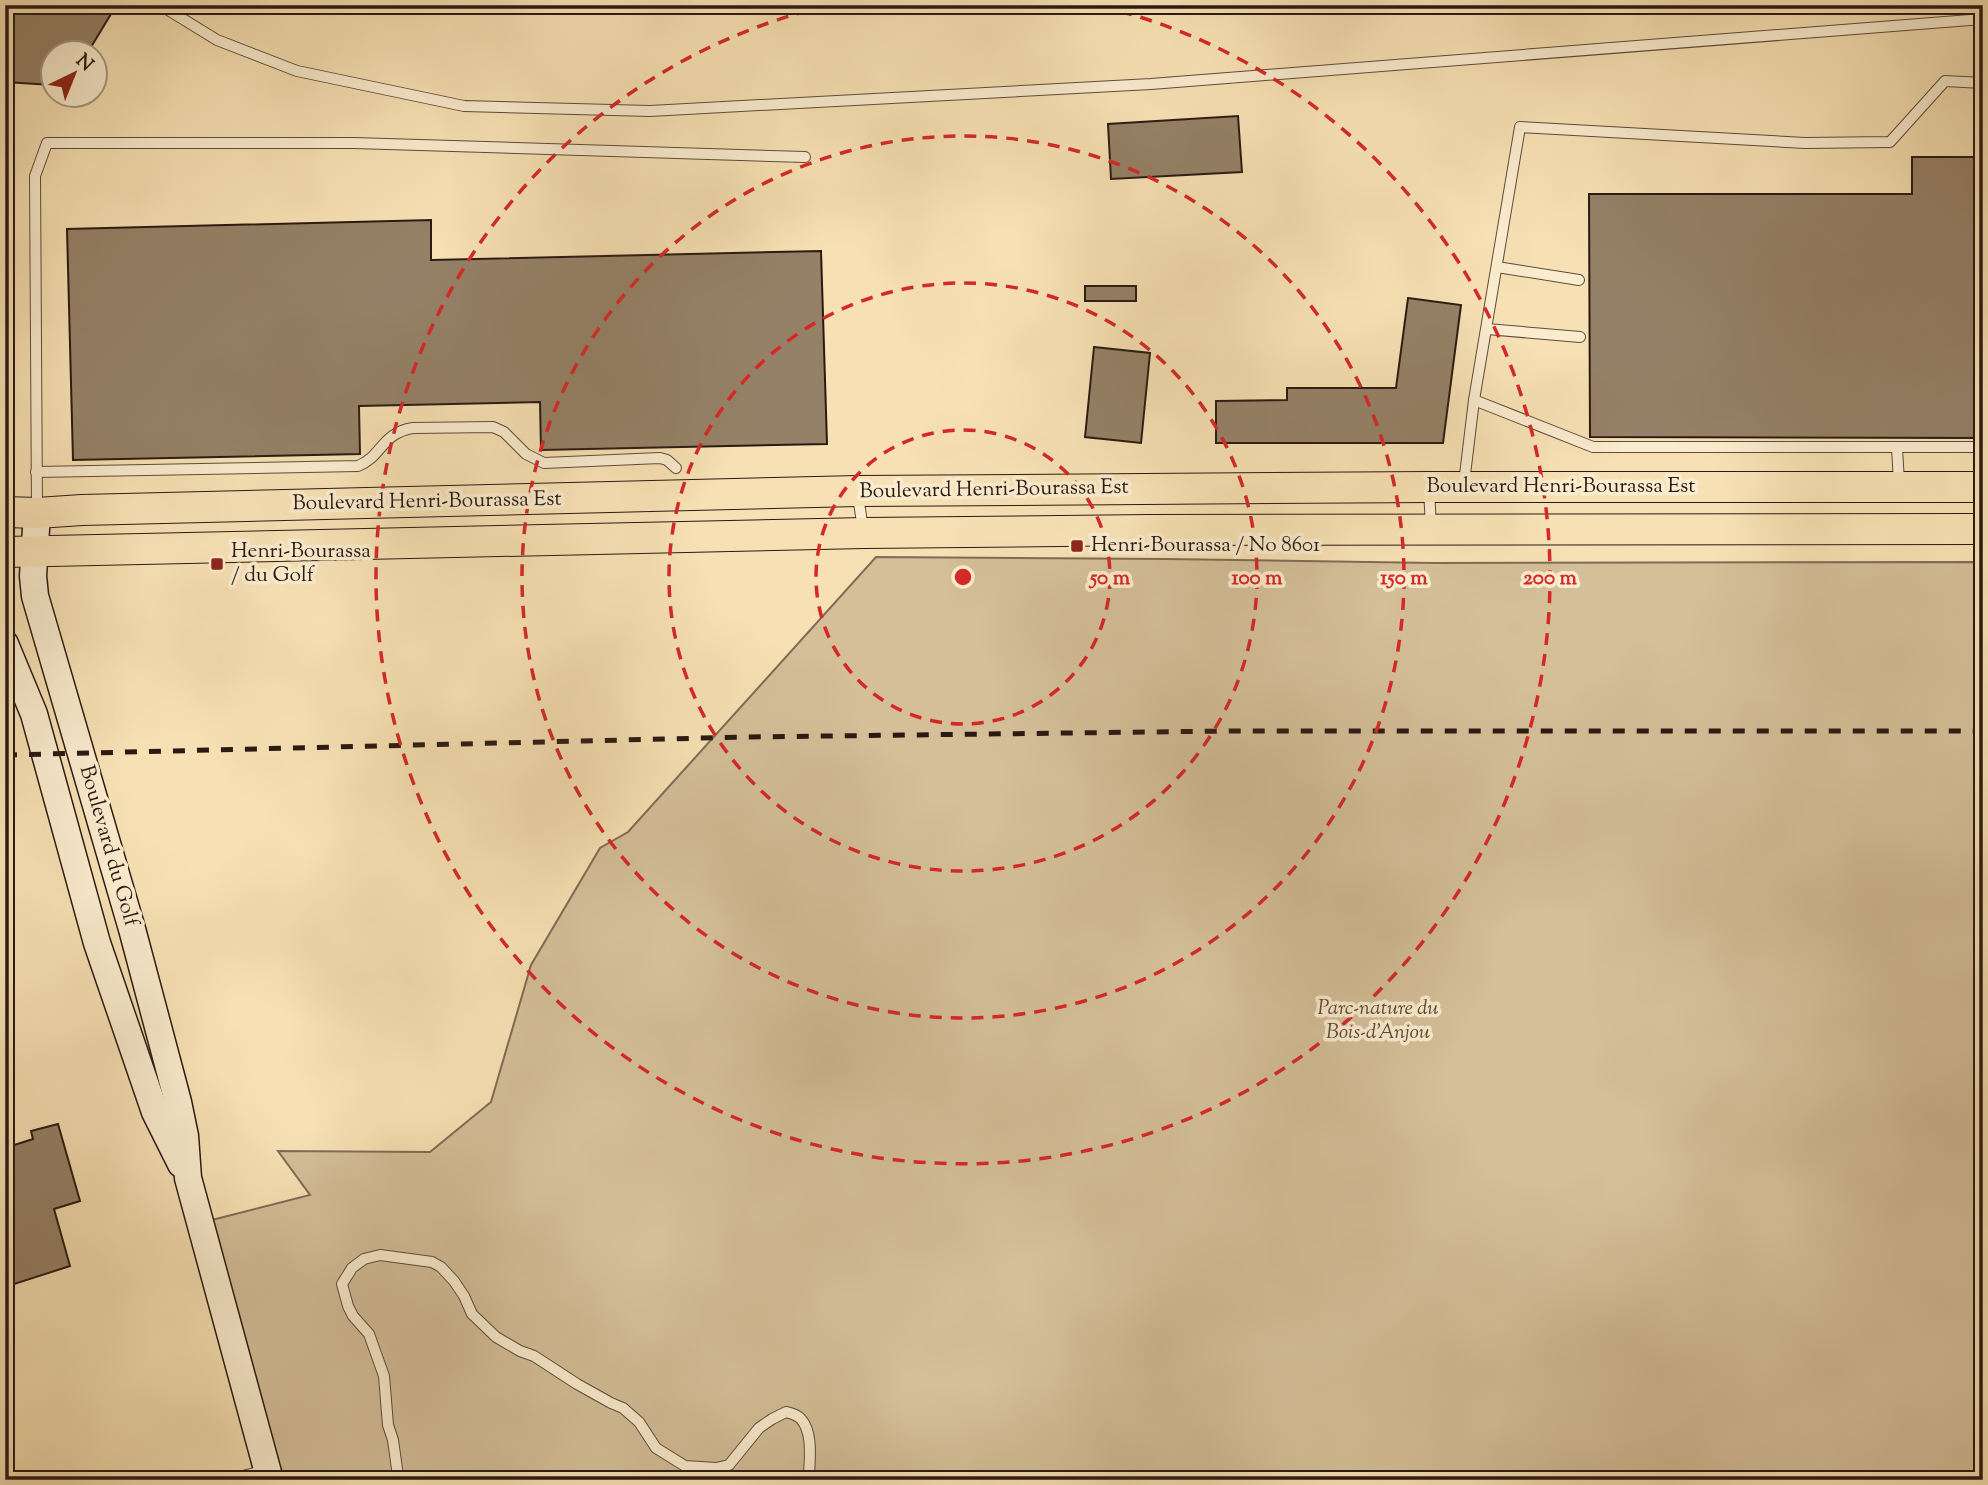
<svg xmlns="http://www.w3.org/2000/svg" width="1988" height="1485" font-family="'Sorts Mill Goudy',serif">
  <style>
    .green { fill: #d4bf99; stroke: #7f6c56; stroke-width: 2 }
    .building { fill: #958167; stroke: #2a1a13; stroke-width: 2 }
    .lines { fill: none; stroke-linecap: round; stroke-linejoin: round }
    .lane-casing { stroke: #5d4c3b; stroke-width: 12 }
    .secondary-casing { stroke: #2a1a13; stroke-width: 29 }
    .primary-casing { stroke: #2a1a13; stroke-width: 32 }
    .lane { stroke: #faecce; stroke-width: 10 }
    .secondary { stroke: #faecce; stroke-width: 26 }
    .primary { stroke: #f7e1b4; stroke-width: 30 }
    .rail { stroke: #2a1a13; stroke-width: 5; stroke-dasharray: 12 12; stroke-linecap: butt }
    .ring { fill: none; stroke: #d62828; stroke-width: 3.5; stroke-dasharray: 12 9 }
    .poi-dot { fill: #8f2418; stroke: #faecce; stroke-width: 2.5 }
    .labels { text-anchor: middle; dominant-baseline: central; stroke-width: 7; stroke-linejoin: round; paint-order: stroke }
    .street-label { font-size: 21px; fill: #2a1a13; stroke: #faecce }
    .poi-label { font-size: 21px; fill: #2a1a13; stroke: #faecce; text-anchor: start }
    .park-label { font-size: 21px; font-style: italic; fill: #5d4c3b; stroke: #faecce }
    .centre { fill: #d62828; stroke: #faecce; stroke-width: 3.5 }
    .ring-label { font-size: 21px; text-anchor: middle; font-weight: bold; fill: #d62828; stroke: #faecce; stroke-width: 7; stroke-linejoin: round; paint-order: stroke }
  </style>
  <rect width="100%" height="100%" fill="#f7e1b4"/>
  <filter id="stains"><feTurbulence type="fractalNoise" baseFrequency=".00286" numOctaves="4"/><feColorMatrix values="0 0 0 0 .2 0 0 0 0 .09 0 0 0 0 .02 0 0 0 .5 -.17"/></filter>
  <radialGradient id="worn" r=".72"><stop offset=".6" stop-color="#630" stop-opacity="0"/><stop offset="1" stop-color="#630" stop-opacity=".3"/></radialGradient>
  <path class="green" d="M 876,557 L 1166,559 L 1435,563 L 1983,562 L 1983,1480 L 271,1480 L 200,1223 L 310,1195 L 278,1151 L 430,1152 L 491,1102 L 531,965 L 600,848 L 628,832 Z"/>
  <g class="building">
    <path d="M 5,5 L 107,5 L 114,9 L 88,52 L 52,52 L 52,85 L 5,82 Z"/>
    <path d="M 1238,116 L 1242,172 L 1111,179 L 1108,124 Z"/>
    <path d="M 1912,157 L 1983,157 L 1983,438 L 1590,437 L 1589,194 L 1912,194 Z"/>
    <path d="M 431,220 L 431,260 L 821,251 L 827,444 L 541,450 L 540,402 L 359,406 L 360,454 L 73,460 L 67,229 Z"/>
    <rect x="1085" y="286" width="51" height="15"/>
    <path d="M 1408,298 L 1461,305 L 1443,443 L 1216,443 L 1216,401 L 1287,400 L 1287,388 L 1396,388 Z"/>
    <path d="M 1094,347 L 1150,353 L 1141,443 L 1085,437 Z"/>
    <path d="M 58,1124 L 80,1201 L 54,1209 L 70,1266 L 5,1287 L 5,1148 L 33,1139 L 31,1131 Z"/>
  </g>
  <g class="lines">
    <g class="lane-casing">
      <g id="lane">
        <path d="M 160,5 L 217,40 L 297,71 L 464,106 L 650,111 L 1151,84 L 1983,19"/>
        <path d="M 1983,83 L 1945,81 L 1890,142 L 1805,143 L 1520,127 L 1474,400 L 1593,447 L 1983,447"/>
        <path d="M 1497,267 L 1579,280"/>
        <path d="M 1487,329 L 1580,337"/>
        <path d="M 1897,448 L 1899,482"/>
        <path d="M 36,472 L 358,466 C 382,457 381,433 413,428 L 493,427 L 504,432 L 526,454 L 544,463 L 660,458 L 667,460 L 676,468"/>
        <path d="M 1464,483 L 1474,400"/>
        <path d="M 1429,489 L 1431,527"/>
        <path d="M 858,496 L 863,529"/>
        <path d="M 37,509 L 35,176 L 47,143 L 354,143 L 805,157"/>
        <path d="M 227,1480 L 267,1470"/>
        <path d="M 401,1480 L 398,1476 L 393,1440 L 388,1425 L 384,1376 L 369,1334 L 353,1316 L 348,1306 L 342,1284 L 352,1268 L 364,1259 L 380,1255 L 432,1262 L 441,1267 L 454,1281 L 464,1296 L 472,1314 L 496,1337 L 520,1351 L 534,1356 L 577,1384 L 611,1403 L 623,1408 L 639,1422 L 656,1448 L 685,1466 L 716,1468 L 729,1465 L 759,1428 L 772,1419 L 786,1412 C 791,1413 797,1415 801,1419 C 814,1434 809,1461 809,1480"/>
      </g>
    </g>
    <g class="secondary-casing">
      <g id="secondary">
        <path d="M 37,513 L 33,576 L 35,596 L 132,929 L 178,1102 L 185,1136 L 188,1178 L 270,1480"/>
        <path d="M 5,644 L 34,714 L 97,943 L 155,1112 L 181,1164"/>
      </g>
    </g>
    <g class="primary-casing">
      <g id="primary">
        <path d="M 5,512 L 37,513 L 82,510 L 858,491 L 1429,487 L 1983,487"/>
        <path d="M 5,552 L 864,533 L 1149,530 L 1983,529"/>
      </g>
    </g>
    <use href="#lane" class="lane"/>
    <use href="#secondary" class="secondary"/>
    <use href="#primary" class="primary"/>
    <path class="rail" d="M 5,755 L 747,737 L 1231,731 L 1983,731"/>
  </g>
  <g class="ring">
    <circle cx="963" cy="577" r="147"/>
    <circle cx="963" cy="577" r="294"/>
    <circle cx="963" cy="577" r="441"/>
    <path d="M1100 6A587 587 0 1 1 826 6"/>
  </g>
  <g class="poi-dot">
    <rect x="1070" y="539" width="14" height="14" rx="3.5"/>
    <rect x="210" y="557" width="14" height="14" rx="3.5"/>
  </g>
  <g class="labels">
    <g class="street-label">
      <text x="1561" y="487">Boulevard Henri-Bourassa Est</text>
      <text transform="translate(994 490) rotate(-1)">Boulevard Henri-Bourassa Est</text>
      <text transform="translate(427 502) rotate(-1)">Boulevard Henri-Bourassa Est</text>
      <text transform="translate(108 846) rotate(74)">Boulevard du Golf</text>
    </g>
    <g class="poi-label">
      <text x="1091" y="546">Henri-Bourassa / No 8601</text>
      <text x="231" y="552">Henri-Bourassa<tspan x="231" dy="24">/ du Golf</tspan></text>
    </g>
    <g class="park-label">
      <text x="1378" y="1009">Parc-nature du<tspan x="1378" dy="24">Bois-d'Anjou</tspan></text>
    </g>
  </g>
  <circle cx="963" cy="577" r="10" class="centre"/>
  <g class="ring-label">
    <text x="1110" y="584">50 m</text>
    <text x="1257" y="584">100 m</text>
    <text x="1404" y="584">150 m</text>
    <text x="1550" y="584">200 m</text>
  </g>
  <rect width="1988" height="1485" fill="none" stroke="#f7e1b4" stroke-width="28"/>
  <rect x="7" y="7" width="1974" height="1471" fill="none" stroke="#2a1a13" stroke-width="3.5"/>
  <rect x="14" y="14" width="1960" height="1457" fill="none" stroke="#2a1a13" stroke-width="2"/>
  <g transform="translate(74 74) rotate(43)"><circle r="33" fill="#faecce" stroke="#a79883" stroke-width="2"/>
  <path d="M0-5L12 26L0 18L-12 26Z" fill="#8f2418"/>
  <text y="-10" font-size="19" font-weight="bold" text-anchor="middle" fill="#2a1a13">N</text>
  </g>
  <rect width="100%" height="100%" filter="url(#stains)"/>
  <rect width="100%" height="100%" fill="url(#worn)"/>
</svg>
